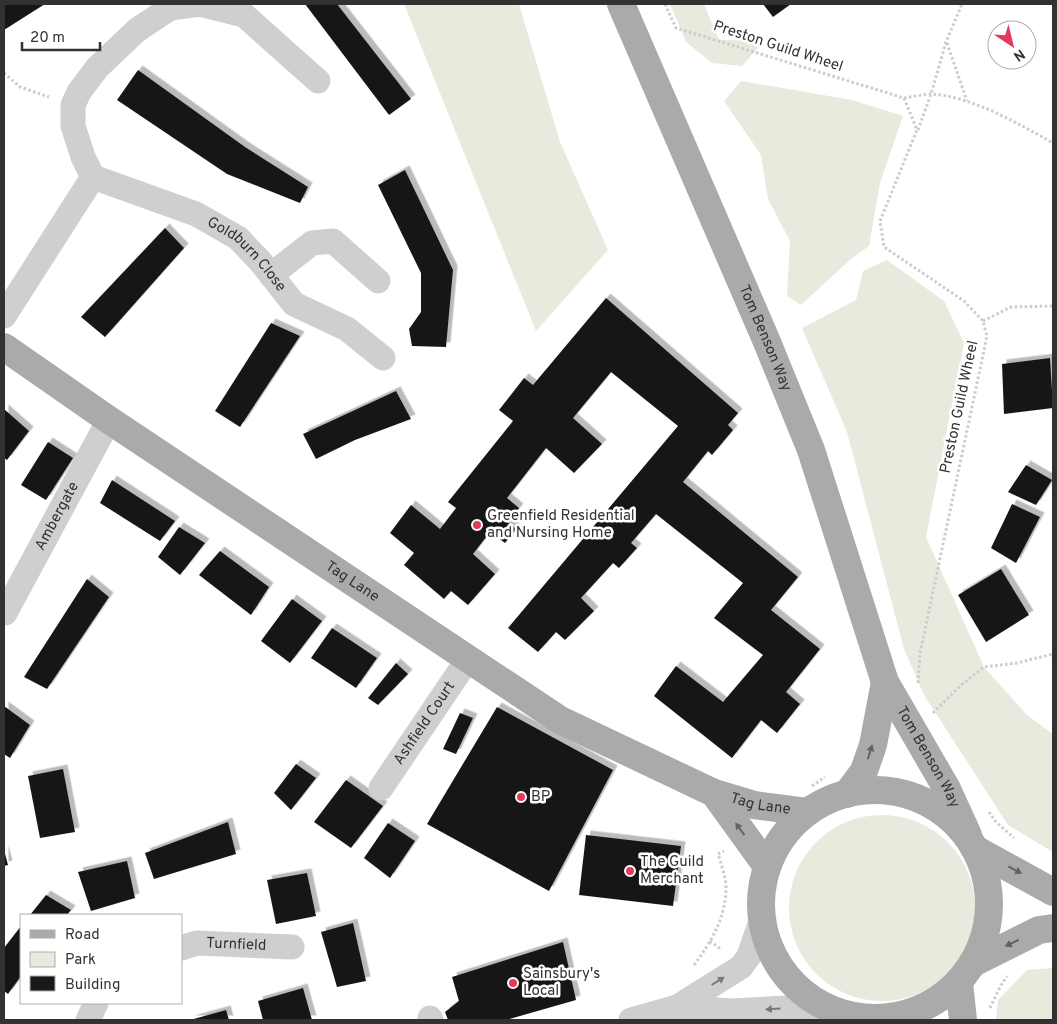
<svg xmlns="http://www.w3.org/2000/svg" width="1057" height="1024" font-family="Overpass,sans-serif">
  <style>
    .green { fill: #e7ebde }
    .building { fill: #191919; filter: url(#shadow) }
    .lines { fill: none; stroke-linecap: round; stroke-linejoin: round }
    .path { stroke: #ccc; stroke-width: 3; stroke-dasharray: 2.5 2.5; stroke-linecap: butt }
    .minor { stroke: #cfcfcf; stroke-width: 25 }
    .major { stroke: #aaa; stroke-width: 28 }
    .oneway { fill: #626262 }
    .oneway2 { fill: #797979 }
    .poi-dot { fill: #e33a5c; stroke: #fff; stroke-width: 2 }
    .labels { text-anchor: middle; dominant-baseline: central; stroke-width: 5; stroke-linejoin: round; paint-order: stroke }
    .street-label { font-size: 15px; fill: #323232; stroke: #fff }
    .poi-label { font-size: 15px; fill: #323232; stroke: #fff; text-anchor: start }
  </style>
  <defs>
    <filter id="shadow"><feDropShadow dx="4.5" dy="-4.5" stdDeviation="0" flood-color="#0004"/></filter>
  </defs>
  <rect width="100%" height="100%" fill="#fff"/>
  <g class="green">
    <path d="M 404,4 L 519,4 L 560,142 L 608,250 L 536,331 Z"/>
    <path d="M 670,4 L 704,4 L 719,40 L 765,40 L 742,66 L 712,63 L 686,42 Z"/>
    <path d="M 741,81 L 852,100 L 903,116 L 880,183 L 869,246 L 851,259 L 801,305 L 787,296 L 790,241 L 768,199 L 761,155 L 724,101 Z"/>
    <path d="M 887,260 L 944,301 L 964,343 L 926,537 L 984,667 L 1027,715 L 1053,734 L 1053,852 L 1008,825 L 924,695 L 904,649 L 847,432 L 802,328 L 856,300 L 863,271 Z"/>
    <circle cx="882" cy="908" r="93"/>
    <path d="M 1053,968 L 1053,1020 L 996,1020 L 998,1000 L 1027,970 Z"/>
  </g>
  <g class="building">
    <path d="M 4,4 L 45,4 L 4,30 Z"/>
    <path d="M 305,4 L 337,4 L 411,99 L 389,115 Z"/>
    <path d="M 763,4 L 791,4 L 773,17 Z"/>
    <path d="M 138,70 L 245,147 L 308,187 L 300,203 L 227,174 L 117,100 Z"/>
    <path d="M 405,170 L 453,270 L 446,347 L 412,346 L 409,329 L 421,312 L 421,273 L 378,185 Z"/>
    <path d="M 165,228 L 184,248 L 105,337 L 81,317 Z"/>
    <path d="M 606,298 L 738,413 L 728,425 L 733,430 L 712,455 L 708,451 L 683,482 L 798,577 L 771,610 L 820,649 L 786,692 L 800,704 L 777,733 L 761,720 L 732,758 L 654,696 L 676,666 L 723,702 L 763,655 L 714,618 L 743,583 L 656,514 L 631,543 L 637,548 L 619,568 L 613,563 L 581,598 L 594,611 L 565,640 L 556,632 L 538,652 L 508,628 L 678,426 L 611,372 L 573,418 L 602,444 L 574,473 L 546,448 L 507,498 L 519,508 L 507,522 L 516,529 L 505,543 L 490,532 L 473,554 L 495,574 L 468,605 L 451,591 L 444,599 L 404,565 L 414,553 L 390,533 L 411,505 L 440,529 L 456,508 L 448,502 L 513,421 L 499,410 L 524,378 L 533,385 Z"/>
    <path d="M 271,323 L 300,336 L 240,427 L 215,411 Z"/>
    <path d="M 1050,358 L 1053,408 L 1004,414 L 1002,364 Z"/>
    <path d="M 396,391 L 411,419 L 355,440 L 316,459 L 303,434 Z"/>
    <path d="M 4,409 L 29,431 L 7,460 L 4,458 Z"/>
    <path d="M 48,442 L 73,458 L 46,500 L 21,485 Z"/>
    <path d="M 1026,465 L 1052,480 L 1036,505 L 1008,492 Z"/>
    <path d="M 112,480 L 175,521 L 160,541 L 100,503 Z"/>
    <path d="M 1012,504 L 1040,517 L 1016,563 L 991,548 Z"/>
    <path d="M 179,527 L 205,543 L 180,575 L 158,557 Z"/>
    <path d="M 220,551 L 269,587 L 251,615 L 199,575 Z"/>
    <path d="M 1001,569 L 1029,615 L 986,642 L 958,595 Z"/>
    <path d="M 87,579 L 109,597 L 47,689 L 24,677 Z"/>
    <path d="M 292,599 L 322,621 L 290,663 L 261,641 Z"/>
    <path d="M 332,628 L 377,658 L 356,688 L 311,658 Z"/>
    <path d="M 396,663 L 408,674 L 378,705 L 368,698 Z"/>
    <path d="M 4,706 L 30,725 L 10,758 L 4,754 Z"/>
    <path d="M 497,707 L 613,770 L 549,891 L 427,824 Z"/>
    <path d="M 460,713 L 473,718 L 456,754 L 443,749 Z"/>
    <path d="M 296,764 L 316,778 L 291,810 L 274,793 Z"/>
    <path d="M 63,769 L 75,832 L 40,838 L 28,776 Z"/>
    <path d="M 346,780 L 383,806 L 351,848 L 314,822 Z"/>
    <path d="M 228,822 L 236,854 L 154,879 L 145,853 Z"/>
    <path d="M 388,823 L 415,841 L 390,878 L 364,858 Z"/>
    <path d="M 586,835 L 681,846 L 673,906 L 579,895 Z"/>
    <path d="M 4,850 L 8,865 L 4,866 Z"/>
    <path d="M 127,861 L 135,898 L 91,911 L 78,872 Z"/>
    <path d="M 307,873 L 316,916 L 276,924 L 267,880 Z"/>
    <path d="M 46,895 L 71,910 L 67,915 L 30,915 Z"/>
    <path d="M 353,923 L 366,981 L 337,987 L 321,932 Z"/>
    <path d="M 21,926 L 21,976 L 8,994 L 4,991 L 4,948 Z"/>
    <path d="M 563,942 L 576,1000 L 506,1020 L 448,1020 L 445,1012 L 459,1001 L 452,977 Z"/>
    <path d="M 303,988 L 312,1020 L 263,1020 L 258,1001 Z"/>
    <path d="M 226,1010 L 229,1020 L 190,1020 Z"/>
  </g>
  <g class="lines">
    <g class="path">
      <path d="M 665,4 L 676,28 L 904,98 L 917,130 L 880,221 L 884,247 L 964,301 L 983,321 L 987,336 L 920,653 L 918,683"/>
      <path d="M 947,43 L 967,101"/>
      <path d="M 4,73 L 20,87 L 49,97"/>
      <path d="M 904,98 C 913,97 922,94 931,94 C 971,96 1019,124 1053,143"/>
      <path d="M 918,130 L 931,94 L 946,42 L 962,4"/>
      <path d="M 983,321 L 1011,307 L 1053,306"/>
      <path d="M 933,713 L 960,686 L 984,667 L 1017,663 L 1053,654"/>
      <path d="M 812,786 L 825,777"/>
      <path d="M 989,812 L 996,822 L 1014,838"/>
      <path d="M 710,941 L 722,950"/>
      <path d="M 694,965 C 712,941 727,915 726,885 C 725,875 721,864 718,854 L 724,851"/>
      <path d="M 990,1008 L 1000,987 L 1007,976"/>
    </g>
    <g class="minor">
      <path id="s1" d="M 93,177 L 196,214 L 238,238 L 260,261 L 294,304 L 347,329 L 383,358"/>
      <path d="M 271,275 L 312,243 L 333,241 L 378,281"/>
      <path d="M 4,316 L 93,177 L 83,157 L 73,126 L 73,105 L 79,92 L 97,68 L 137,30 L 170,8 L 200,4 L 244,15 L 318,81"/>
      <path id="s2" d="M 5,613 L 109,420"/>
      <path id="s3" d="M 381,788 L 468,659"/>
      <path id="s4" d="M 181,948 L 197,943 L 292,947"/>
      <path d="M 677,1007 L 731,1011 L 822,1006"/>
      <path d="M 430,1018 L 431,1020"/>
      <path d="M 88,1020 L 96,1003"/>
      <path d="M 631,1020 L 677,1007 L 741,967 L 749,956 L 761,921"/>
    </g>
    <g class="major">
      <path id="s5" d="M 621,4 L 767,342 L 811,450 L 885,682 L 947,789 L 968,835"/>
      <path id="s6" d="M 4,347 L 109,420 L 560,720 L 714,793 L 754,805 L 807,812"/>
      <circle cx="875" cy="904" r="114"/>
      <path d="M 714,793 L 766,865"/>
      <path d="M 847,794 L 864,771 L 873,745 L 885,682"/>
      <path d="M 975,849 L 1053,892"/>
      <path d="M 973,963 L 1039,930 L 1053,928"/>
      <path d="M 959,983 L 963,1020"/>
    </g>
  </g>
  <defs><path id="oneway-solid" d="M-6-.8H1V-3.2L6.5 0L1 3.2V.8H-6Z" transform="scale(1.25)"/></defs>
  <g class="oneway">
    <use href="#oneway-solid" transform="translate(870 752) rotate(-73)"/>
    <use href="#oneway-solid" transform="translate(740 829) rotate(-126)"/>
    <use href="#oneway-solid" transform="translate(1015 870) rotate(28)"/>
    <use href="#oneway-solid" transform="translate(1012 943) rotate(154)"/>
  </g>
  <g class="oneway2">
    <use href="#oneway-solid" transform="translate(718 981) rotate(-32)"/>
    <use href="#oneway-solid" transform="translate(773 1009) rotate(177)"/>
  </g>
  <g class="poi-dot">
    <circle cx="477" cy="525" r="5"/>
    <circle cx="521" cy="797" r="5"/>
    <circle cx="630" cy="871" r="5"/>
    <circle cx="513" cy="983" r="5"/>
  </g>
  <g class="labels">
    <g class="street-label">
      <text transform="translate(778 47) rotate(18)">Preston Guild Wheel</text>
      <text stroke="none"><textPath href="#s1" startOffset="175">Goldburn Close</textPath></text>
      <text stroke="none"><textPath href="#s5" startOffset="364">Tom Benson Way</textPath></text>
      <text transform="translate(960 407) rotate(-78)">Preston Guild Wheel</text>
      <text stroke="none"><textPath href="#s2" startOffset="110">Ambergate</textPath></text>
      <text stroke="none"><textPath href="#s6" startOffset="420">Tag Lane</textPath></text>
      <text stroke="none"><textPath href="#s3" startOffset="78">Ashfield Court</textPath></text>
      <text stroke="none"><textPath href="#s5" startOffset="815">Tom Benson Way</textPath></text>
      <text stroke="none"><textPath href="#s6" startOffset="888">Tag Lane</textPath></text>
      <text stroke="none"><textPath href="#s4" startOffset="56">Turnfield</textPath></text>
    </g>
    <g class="poi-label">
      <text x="487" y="516">Greenfield Residential<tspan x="487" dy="17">and Nursing Home</tspan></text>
      <text x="531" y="797">BP</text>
      <text x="640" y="862">The Guild<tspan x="640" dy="17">Merchant</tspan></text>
      <text x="523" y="974">Sainsbury's<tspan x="523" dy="17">Local</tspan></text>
    </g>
  </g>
  <rect width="1057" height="1024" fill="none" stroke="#323232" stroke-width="10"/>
  <rect x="20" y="914" width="162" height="90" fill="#ffffff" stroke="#adadad"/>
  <rect x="30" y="930" width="25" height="8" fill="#aaaaaa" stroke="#adadad"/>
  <text x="65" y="939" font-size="15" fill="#323232">Road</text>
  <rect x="30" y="952" width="25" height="15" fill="#e7ebde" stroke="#adadad"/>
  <text x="65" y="964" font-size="15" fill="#323232">Park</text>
  <rect x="30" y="976" width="25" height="15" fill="#191919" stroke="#adadad"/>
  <text x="65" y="989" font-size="15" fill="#323232">Building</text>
  <g transform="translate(1012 45) rotate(145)"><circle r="24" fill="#ffffff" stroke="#adadad"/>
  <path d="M0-4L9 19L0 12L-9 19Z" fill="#e33a5c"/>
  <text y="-8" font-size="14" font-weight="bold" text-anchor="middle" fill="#323232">N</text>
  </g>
  <path d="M22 42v8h78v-8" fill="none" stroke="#323232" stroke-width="2.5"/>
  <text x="30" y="42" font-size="15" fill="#323232" stroke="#ffffff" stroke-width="4" paint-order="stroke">20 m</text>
</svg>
